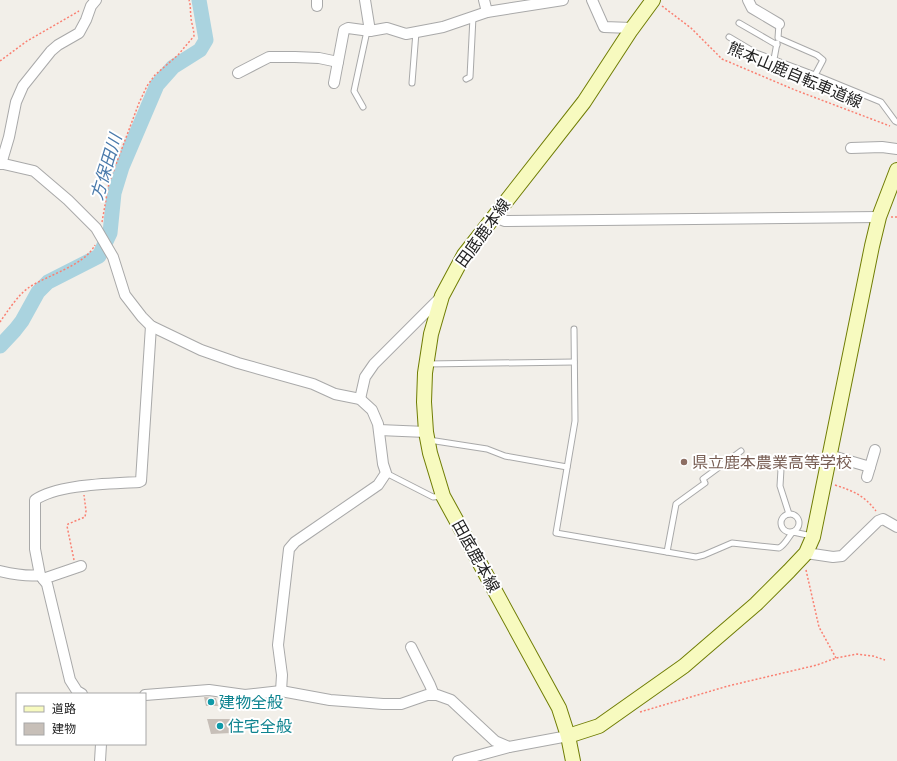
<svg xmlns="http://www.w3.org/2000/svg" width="897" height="761" font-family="Jost,'Noto Sans JP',sans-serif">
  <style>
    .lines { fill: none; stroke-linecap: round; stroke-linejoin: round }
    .river { stroke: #aad3df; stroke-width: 15 }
    .building { fill: #c7bfb8 }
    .lane-casing { stroke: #a9a9a9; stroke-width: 7 }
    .street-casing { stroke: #a9a9a9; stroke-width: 12 }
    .secondary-casing { stroke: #707d05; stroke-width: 16 }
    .path { stroke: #fa8072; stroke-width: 1.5; stroke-dasharray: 2 2; stroke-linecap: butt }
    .lane { stroke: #fff; stroke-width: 5 }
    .street { stroke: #fff; stroke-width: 10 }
    .secondary { stroke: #f7fabf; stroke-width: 14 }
    .education-dot { fill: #8d6e63; stroke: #fff; stroke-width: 1.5 }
    .culture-dot { fill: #0f9aa8; stroke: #fff; stroke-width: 1.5 }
    .labels { text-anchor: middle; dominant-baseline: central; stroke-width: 4; stroke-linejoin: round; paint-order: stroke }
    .street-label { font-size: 16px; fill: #222; stroke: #fff }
    .education-label { font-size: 16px; fill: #785e54; stroke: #fff; text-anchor: start }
    .culture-label { font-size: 16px; fill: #0d838f; stroke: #fff; text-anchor: start }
    .water-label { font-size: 17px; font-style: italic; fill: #4a7aab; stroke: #fff }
  </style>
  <rect width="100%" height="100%" fill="#f2efe9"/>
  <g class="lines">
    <path class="river" d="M 0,346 L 15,330 L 22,321 L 38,292 L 48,282 L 99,256 L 110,233 L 114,193 L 122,167 L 157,85 L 173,67 L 200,50 L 206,40 L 199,0"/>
  </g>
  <g class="building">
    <path d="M 204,697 L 216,698 L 218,706 L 206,706 Z"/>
    <path d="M 207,719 L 230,719 L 231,733 L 211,734 Z"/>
  </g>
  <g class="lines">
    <g class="lane-casing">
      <g id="lane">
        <path d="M 739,23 L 777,45"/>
        <path d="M 779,24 L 778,38 L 817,55 L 823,60 L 815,75"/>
        <path d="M 729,37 L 756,53 L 815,75 L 881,102 L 895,121 L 897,122"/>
        <path d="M 774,59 L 777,43"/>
        <path d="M 466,79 L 470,77 L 473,17"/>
        <path d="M 412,83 L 416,32"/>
        <path d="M 363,107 L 354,91 L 367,31"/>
        <path d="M 574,329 L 575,421 L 556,533 L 696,557 L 704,555 L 732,543 L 779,548 C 786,544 788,537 793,532 L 812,536"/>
        <path d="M 427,364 L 574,362"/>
        <path d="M 429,440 L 487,449 L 505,456 L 567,467"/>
        <path d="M 781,469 L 780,486 L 789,514"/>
        <path d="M 386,473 L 433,497 L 443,496"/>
        <circle cx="790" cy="523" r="9"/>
        <path d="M 667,552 L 676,504 L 705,483 L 703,479 L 741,451"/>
      </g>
    </g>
    <g class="street-casing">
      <g id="street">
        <path d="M 317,0 L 317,6"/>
        <path d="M 365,0 L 370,31"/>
        <path d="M 484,0 L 487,12"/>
        <path d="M 592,0 L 604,27 L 632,28"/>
        <path d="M 748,0 L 752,8 L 779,24"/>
        <path d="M 238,73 L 269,57 L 295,57 L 319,58 L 338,62"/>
        <path d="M 334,83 L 344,30 L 348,28 L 370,31 L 387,28 L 406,34 L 443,27 L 487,12 L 563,0"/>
        <path d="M 851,148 L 882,147 L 897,149"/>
        <path d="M 0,163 L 34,171 L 68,200 L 96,228 L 113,257 L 125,295 L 142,317 L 151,326 L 201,350 L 238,363 L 313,384 L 335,394 L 360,399 L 372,410 L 378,424 L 383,464 L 386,473 L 378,485 L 295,542 L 289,549 L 278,645 L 282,675 L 281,691"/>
        <path d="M 1,164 L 9,137 L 16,102 L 23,86 L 51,51 L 58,45 L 79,33 L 86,20 L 91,6 L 96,0"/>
        <path d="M 494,217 L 505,221 L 879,217"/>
        <path d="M 360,399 L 365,377 L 374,364 L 440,298"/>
        <path d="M 379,430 L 426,432"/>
        <path d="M 829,455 L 870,467"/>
        <path d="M 867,477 L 875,450"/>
        <path d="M 806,553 L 833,557 L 842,556 L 878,521 L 883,519 L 897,527"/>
        <path d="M 0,571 C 13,574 27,577 40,575"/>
        <path d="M 43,579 L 81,566"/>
        <path d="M 411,647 L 430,685 L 434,695"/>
        <path d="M 82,694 L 77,691 L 70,680 L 47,584 L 40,575 L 35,549 L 35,500 C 58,484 110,484 139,482 L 141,481 L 151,326"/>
        <path d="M 145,695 L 209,690 L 245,695 L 281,691 L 330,700 L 383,704 L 401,704 L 427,695 L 437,695 L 451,700 L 495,741 L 509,747"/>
        <path d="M 100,761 L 101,744"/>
        <path d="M 458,761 L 509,747 L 568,736"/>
      </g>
    </g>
    <g class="secondary-casing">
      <g id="secondary">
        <path d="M 568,736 L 599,726 L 684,666 L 756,604 L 789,571 L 806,553 L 813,537 L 872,246 L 879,217 L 897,170"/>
        <path d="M 573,761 L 568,736 L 559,708 L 443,496 L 430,453 L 426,432 L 424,402 L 425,373 L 431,334 L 442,296 L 464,255 L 584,102 L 631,30 L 653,0"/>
      </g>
    </g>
    <g class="path">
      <path d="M 662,6 L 691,28 L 722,59 L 795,90 L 890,126"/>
      <path d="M 0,61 L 27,41 L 79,11"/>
      <path d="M 891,217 L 897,217"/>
      <path d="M 102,222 L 109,183 L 139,103 L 147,86 L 155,75 L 178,55 L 194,36 C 194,28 191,23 191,17 C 190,11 191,6 189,0"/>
      <path d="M 0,322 C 7,312 18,295 28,288 C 47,275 84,266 95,245"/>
      <path d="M 835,485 C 853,491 864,495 876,511"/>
      <path d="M 74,560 L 67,526 L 68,524 L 85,517 L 86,511 L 84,495"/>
      <path d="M 806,570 L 819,627 L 836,658"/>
      <path d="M 640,712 L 728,686 L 817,665 L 836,658 L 857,654 L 873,656 L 885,660"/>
    </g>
    <use href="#lane" class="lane"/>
    <use href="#street" class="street"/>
    <use href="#secondary" class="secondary"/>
  </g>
  <circle class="education-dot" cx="684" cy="462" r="4"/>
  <g class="culture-dot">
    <circle cx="211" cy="702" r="4"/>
    <circle cx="220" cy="726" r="4"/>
  </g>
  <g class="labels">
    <g class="street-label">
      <text transform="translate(795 75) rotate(23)">熊本山鹿自転車道線</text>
      <text transform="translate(483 233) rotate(-54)">田底鹿本線</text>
      <text transform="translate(476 556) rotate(61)">田底鹿本線</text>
    </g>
    <g class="education-label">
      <text x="692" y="462">県立鹿本農業高等学校</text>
    </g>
    <g class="culture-label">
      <text x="219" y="702">建物全般</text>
      <text x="228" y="726">住宅全般</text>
    </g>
    <g class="water-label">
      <text transform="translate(106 167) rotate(-73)">方保田川</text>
    </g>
  </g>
  <rect x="16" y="693" width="130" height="52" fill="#ffffff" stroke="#a7a7a7"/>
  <rect x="24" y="706" width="20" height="6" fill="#f7fabf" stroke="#a7a7a7"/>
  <text x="52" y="713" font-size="12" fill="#222222">道路</text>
  <rect x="24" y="723" width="20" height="12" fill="#c7bfb8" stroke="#a7a7a7"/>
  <text x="52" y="733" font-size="12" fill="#222222">建物</text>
</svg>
